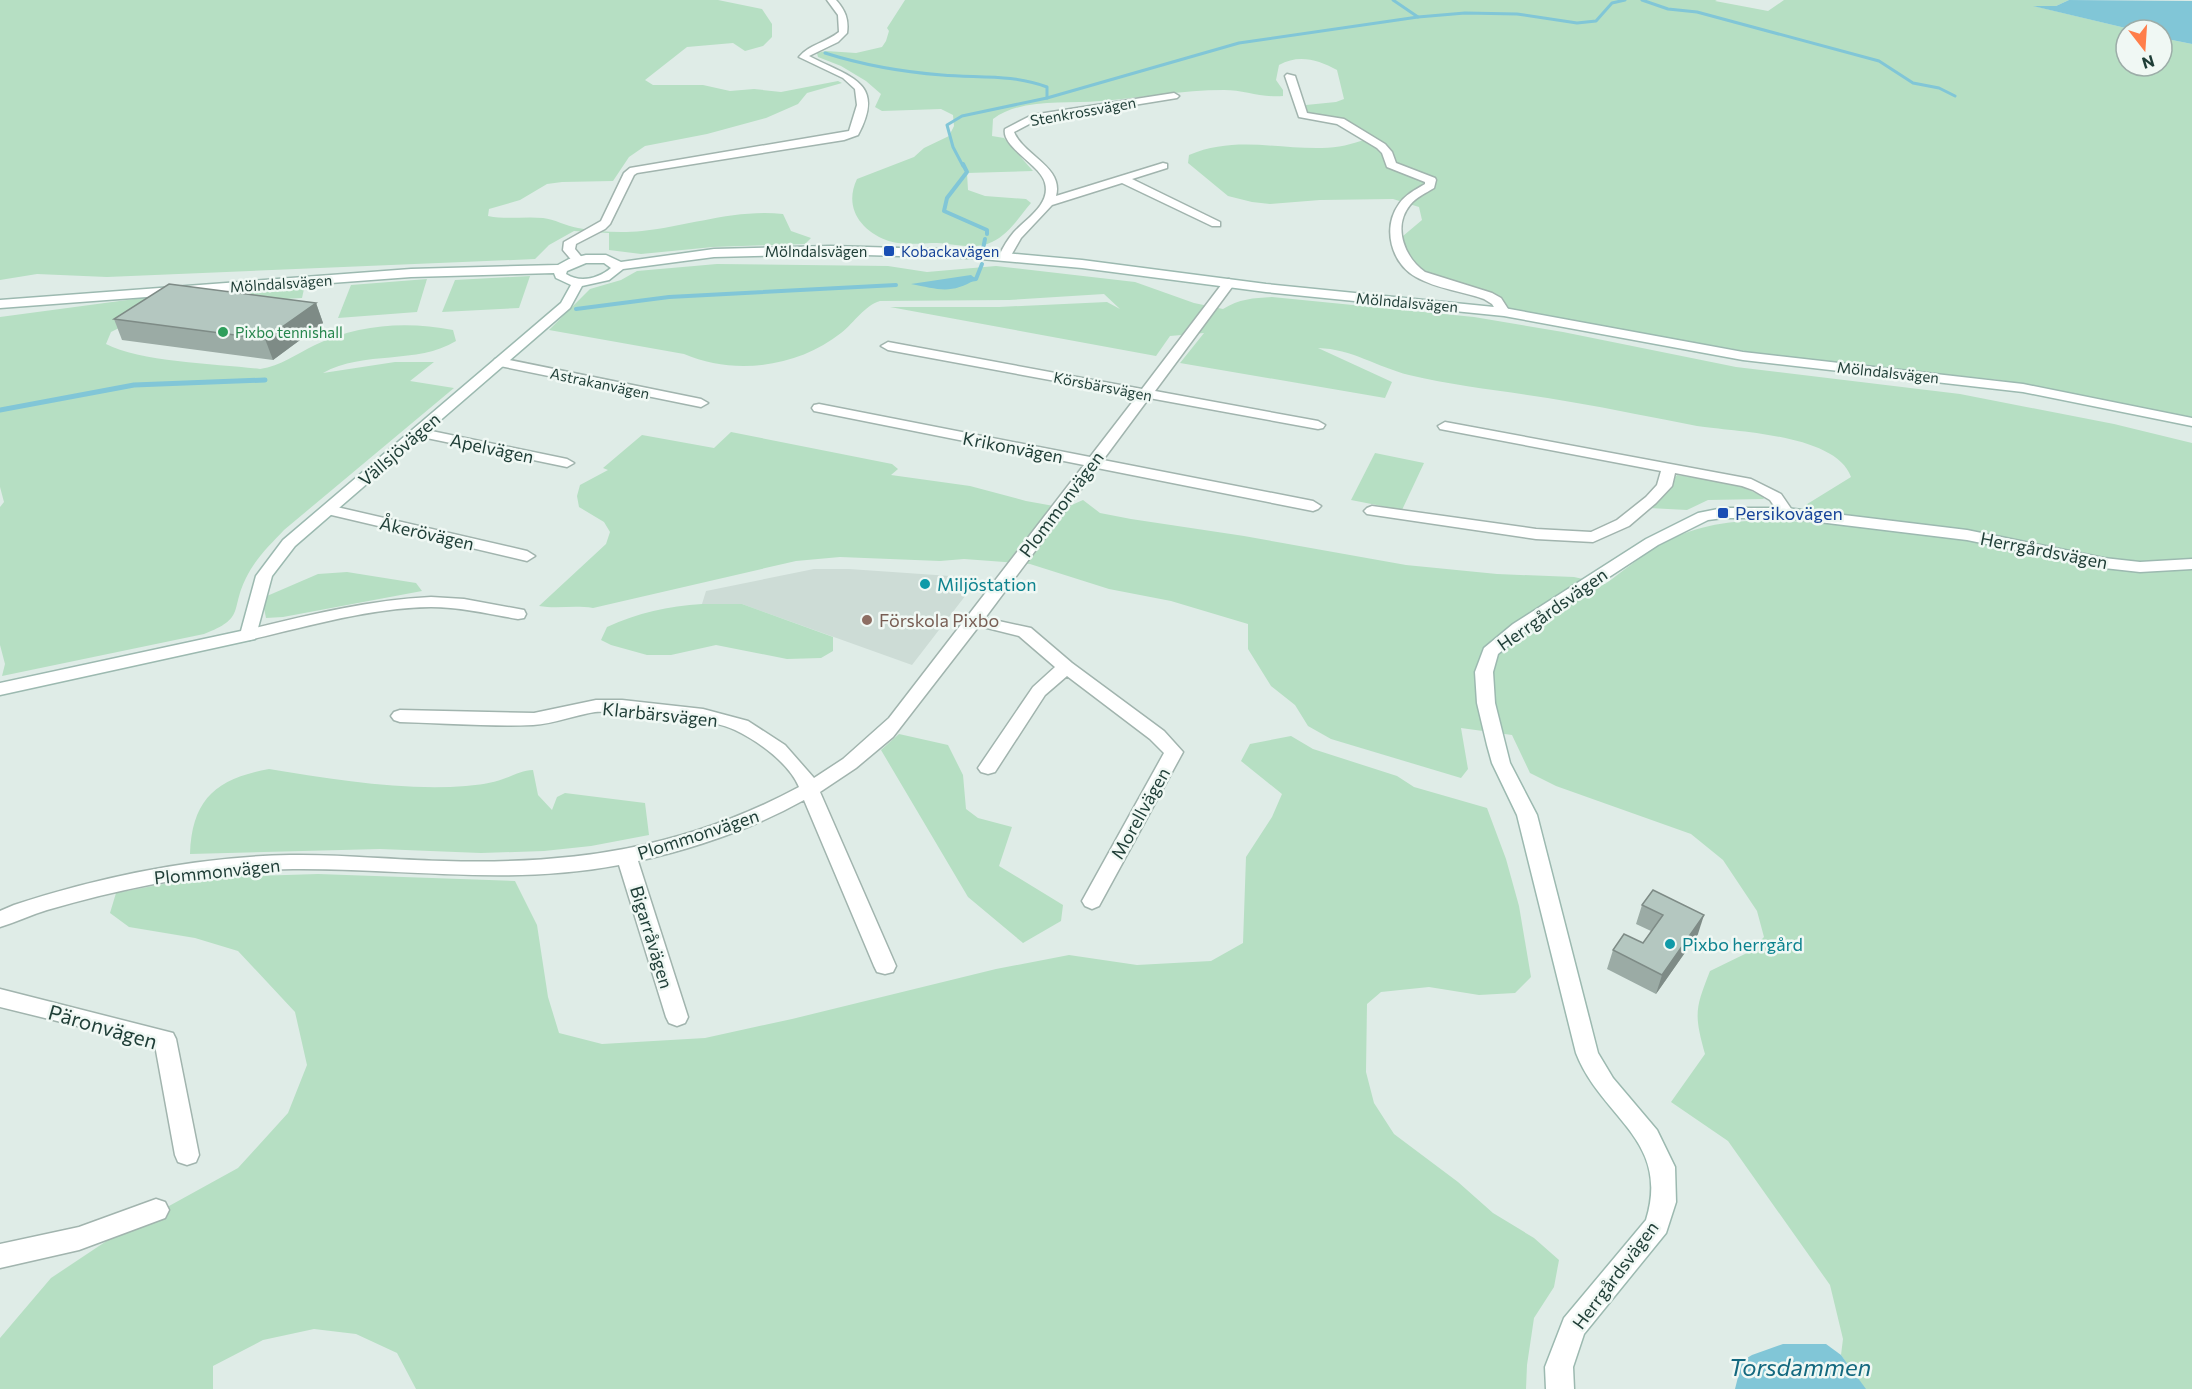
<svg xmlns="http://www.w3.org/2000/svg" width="2192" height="1389" font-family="Commissioner,sans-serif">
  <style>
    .built { fill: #cddcd6 }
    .green { fill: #b6dfc3 }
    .water { fill: #81c6d7 }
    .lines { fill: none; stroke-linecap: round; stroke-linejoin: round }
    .stream-far2 { stroke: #81c6d7; stroke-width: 3 }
    .stream-far1 { stroke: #81c6d7; stroke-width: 4 }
    .stream { stroke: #81c6d7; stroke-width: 5 }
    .street-casing { stroke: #a1b4ae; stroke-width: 3 }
    .secondary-casing { stroke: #9cb9b0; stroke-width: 3 }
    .street { fill: #fff; fill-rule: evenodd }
    .secondary { fill: #fff; fill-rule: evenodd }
    .wall { fill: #9baba5 }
    .shaded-wall { fill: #7e8b86 }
    .building { fill: #b4c7c0; stroke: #7e8b86; stroke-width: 1.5 }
    .transit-dot { fill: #1a4fb4; stroke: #f0f8f4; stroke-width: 2 }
    .leisure-dot { fill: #2e9e5b; stroke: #f0f8f4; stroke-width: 2 }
    .culture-dot { fill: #0f9aa8; stroke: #f0f8f4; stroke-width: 2 }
    .education-dot { fill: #8d6e63; stroke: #f0f8f4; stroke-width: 2 }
    .labels { text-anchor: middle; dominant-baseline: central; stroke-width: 5; stroke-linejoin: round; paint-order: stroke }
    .far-street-label { font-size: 15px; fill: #1e3d36; stroke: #f0f8f4 }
    .far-transit-label { font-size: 15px; fill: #164399; stroke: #f0f8f4; text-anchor: start }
    .far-leisure-label { font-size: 15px; fill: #27864d; stroke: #f0f8f4; text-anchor: start }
    .street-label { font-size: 18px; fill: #1e3d36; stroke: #f0f8f4 }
    .transit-label { font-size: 18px; fill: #164399; stroke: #f0f8f4; text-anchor: start }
    .culture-label { font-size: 18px; fill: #0d838f; stroke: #f0f8f4; text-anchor: start }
    .education-label { font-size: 18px; fill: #785e54; stroke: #f0f8f4; text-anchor: start }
    .near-street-label { font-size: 21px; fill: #1e3d36; stroke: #f0f8f4 }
    .near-water-label { font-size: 24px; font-style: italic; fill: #13687f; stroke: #f0f8f4 }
  </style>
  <rect width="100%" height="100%" fill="#dfece7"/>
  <path class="built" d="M 814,569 L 849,569 L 979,578 L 912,665 L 742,604 L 702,604 L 706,591 Z"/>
  <g class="green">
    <path d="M 0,0 L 718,0 L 762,9 L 772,24 L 772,37 L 763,46 L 745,51 L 733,43 L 687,47 L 645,80 L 653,85 L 703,85 L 730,91 L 754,89 L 781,92 L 838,81 L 842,83 L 807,93 L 798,104 L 766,118 L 707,134 L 645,146 L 629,157 L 613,181 L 562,182 L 547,184 L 520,200 L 489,209 L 488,216 C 507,220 524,216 543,218 C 554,219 566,226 578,228 C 598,232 622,233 642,231 C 690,226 734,209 783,214 L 791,231 L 811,238 L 805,244 L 713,247 L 641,254 L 609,250 L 609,233 L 574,231 L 549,245 L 535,259 L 107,277 L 37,274 L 0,280 Z"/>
    <path d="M 905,0 L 1717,0 L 1715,1 L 1768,11 L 1784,0 L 2069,0 L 2056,6 L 2034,6 L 2134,30 L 2126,30 L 2126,66 L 2162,66 L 2162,38 L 2192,44 L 2192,417 L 2000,380 L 1778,357 L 1509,309 C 1482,277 1458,291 1427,276 C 1417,271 1408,256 1401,248 L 1403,236 L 1422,220 L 1419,207 L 1393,199 L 1320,200 L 1270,204 L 1252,202 L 1228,196 L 1188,163 L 1189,155 C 1234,136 1276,149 1322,148 C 1338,148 1352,144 1367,139 L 1352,129 L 1303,113 L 1303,107 L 1306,105 L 1336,102 L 1344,99 L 1337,70 C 1318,60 1299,54 1279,65 L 1276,80 L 1283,90 L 1283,96 C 1262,98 1244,90 1224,90 C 1182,90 1141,98 1100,101 C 1065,104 1021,98 993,119 L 992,136 L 1004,138 L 1033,171 L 967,173 L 968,190 L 985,196 L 1026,199 L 1031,203 C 1019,217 1009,234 992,242 C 976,250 954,244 937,243 C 922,243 900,246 886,240 C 859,229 844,206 857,179 L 914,157 L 924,148 L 949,136 L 954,126 L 953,115 L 941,109 L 882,111 L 875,107 L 881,94 L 866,81 L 841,66 L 818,57 L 817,53 L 826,51 L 856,53 L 882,47 L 886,41 L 889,31 L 887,28 Z"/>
    <path d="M 717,264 L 888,266 L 927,272 L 996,266 L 1135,282 L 1194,303 L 1223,309 C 1239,299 1253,298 1272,297 L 1474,317 L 1563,332 L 1736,367 L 1960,394 L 2114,424 L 2192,443 L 2192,1389 L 1865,1389 L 1841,1355 L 1843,1339 L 1830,1285 L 1728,1141 L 1671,1102 L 1705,1054 C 1694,1014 1695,1009 1710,971 L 1749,952 L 1764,937 L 1757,911 L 1723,860 L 1691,834 L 1556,786 L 1530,773 L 1512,735 L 1461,728 L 1468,769 L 1461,778 L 1331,739 L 1308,726 L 1295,705 L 1271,686 L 1248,649 L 1248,624 L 1171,601 L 1109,589 L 1030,564 L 964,559 L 940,561 L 840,557 L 796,561 L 593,608 C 574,605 557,609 539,606 L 606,544 L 610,532 L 604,522 L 579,507 L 577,496 L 580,485 L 608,470 L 603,468 L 642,435 L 714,448 L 731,432 L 892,464 L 898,469 L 891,475 L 970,486 L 1026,501 L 1065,508 L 1083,500 L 1100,513 L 1131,519 L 1244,536 L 1406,565 L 1497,574 L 1574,577 L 1605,584 C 1625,570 1644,553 1665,542 C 1709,519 1757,519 1805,522 L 1804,506 L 1851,477 C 1836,434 1736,432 1697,426 C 1655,418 1613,409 1571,402 C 1518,392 1463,388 1409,375 C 1377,367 1352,349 1318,348 L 1392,382 L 1385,398 L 1180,363 L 1204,333 L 1170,336 L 1156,356 L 890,307 L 999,307 L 1107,302 L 1120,309 L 1104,294 L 1009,300 L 880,301 C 864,306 855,322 841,333 C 798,367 735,376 684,354 L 549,330 L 590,289 L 621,280 L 637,271 Z"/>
    <path d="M 530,276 L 519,308 L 442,312 L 455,280 Z"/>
    <path d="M 427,279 L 417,312 L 338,318 L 351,285 Z"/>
    <path d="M 270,285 L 304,289 L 302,298 L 163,306 L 111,332 L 106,344 C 139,362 220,364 260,369 C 281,366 296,354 315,345 C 358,324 407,321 453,330 L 456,341 C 417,365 364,350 323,373 L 395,362 L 434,362 L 410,381 L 454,388 L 284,530 C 270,545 255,559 246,578 C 230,610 246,618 204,634 L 2,676 L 5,664 L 0,645 L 0,507 L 4,502 L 0,487 L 0,317 L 187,292 Z"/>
    <path d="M 1375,453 L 1424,463 L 1402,510 L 1351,500 Z"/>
    <path d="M 1677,475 L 1736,484 L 1762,496 L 1764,499 L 1708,500 L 1687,510 L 1649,508 Z"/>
    <path d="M 347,572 L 416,583 L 422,591 L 283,617 L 266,618 L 264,608 L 267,596 L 318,574 Z"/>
    <path d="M 702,604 L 742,604 L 833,637 L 833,651 L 821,658 L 787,659 L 716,645 L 671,655 L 647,655 L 611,645 L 601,640 L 607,627 C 638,613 668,606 702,604 Z"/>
    <path d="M 899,734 L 948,745 L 963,775 L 966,809 L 978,818 L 1012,827 L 999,866 L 1063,905 L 1061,921 L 1023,943 L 968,897 L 881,750 Z"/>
    <path d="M 1291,736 L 1313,749 L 1397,776 L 1414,787 L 1487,808 L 1506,859 L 1519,906 L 1531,977 L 1515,993 L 1479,995 L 1429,987 L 1381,992 L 1367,1004 L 1366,1072 L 1374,1103 L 1394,1134 L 1458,1182 L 1493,1213 L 1534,1238 L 1559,1260 L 1554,1287 L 1534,1318 L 1527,1365 L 1526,1389 L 416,1389 L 397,1353 L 356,1334 L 314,1329 L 263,1340 L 213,1366 L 213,1389 L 0,1389 L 0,1338 L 51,1278 L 111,1238 L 238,1168 L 288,1113 L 307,1065 L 295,1012 L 238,951 L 195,938 L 129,927 L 110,913 L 116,893 L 195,878 L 318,874 L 515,881 L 537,925 L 548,997 L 559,1033 L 602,1044 L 705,1038 L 792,1019 L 996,969 L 1069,955 L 1137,965 L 1211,961 L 1243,943 L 1246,857 L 1272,817 L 1282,794 L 1241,761 L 1250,744 Z"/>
    <path d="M 269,769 C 332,779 402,791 466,786 C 478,785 492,783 503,779 C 513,776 522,770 533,770 L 538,795 L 552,810 L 557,797 L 565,793 L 645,803 L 649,835 L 591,846 L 544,851 L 481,853 L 380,849 L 190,854 C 192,799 216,779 269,769 Z"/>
  </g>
  <g class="water">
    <path d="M 2069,0 L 2192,1 L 2192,44 L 2162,38 L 2162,30 L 2134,30 L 2033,6 L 2056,6 Z"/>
    <path d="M 971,275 L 976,279 C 951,295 938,289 911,284 Z"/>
    <path d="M 1783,1344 L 1826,1344 L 1841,1355 L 1866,1389 L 1735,1389 L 1742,1361 L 1752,1355 Z"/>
  </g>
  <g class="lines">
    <g class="stream-far2">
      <path d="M 1393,0 L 1418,17"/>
      <path d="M 1642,0 L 1668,9 L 1697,12 L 1879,61 L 1913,83 L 1939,88 L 1955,96"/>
      <path d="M 825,53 C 863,65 903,72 942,75 C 978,78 1013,74 1047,87 L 1047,98"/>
      <path d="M 963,166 L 953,147 L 947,125 L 962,116 L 1047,98 L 1239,43 L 1418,17 L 1465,13 L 1517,14 L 1577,23 L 1596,21 L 1612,3 L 1625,0"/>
    </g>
    <g class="stream-far1">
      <path d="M 963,164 L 967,172 L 947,198 L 944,211 L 987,230 L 987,234"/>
      <path d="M 983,249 L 985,239"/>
      <path d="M 969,280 L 976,279 L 982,264"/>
      <path d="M 576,309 L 669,297 L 896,285"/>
    </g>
    <path class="stream" d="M 0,410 L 134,385 L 265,380"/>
    <g class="street-casing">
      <g id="street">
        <path d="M 827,0 L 836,0 C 845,10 849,19 847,33 L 838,42 L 809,56 C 848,77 887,81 858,135 L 844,140 L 637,173 L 634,175 L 610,224 L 605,229 L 576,244 L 575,249 L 584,260 L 582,263 L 574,263 L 563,250 L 564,242 L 601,221 L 624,173 L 630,168 L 849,131 L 857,105 L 855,89 L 843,78 L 799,57 C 808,45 827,42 839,32 L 838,15 Z"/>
        <path d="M 1287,74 L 1295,76 L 1307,113 L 1344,119 L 1385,144 L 1392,152 L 1396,163 L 1435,178 L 1436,180 L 1434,188 C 1426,193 1416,197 1410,205 C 1392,227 1405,258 1425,272 L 1492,293 L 1501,298 L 1510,312 L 1509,315 L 1499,315 L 1492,304 L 1484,299 C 1462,291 1437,289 1416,277 C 1391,263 1382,228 1399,204 C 1405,195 1415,190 1425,184 L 1425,182 L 1387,167 L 1382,153 L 1377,148 L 1337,124 L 1299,117 L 1285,76 Z"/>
        <path d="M 1174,93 L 1179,96 L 1177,98 L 1035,121 L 1014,132 C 1023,155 1064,167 1056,196 L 1163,163 L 1167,164 L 1167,168 L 1132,179 L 1220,222 L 1220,226 L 1212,226 L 1122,183 L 1052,205 L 1021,238 L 1009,259 L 1001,259 L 999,256 C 1003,247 1008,239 1014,232 C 1026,219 1051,204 1045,183 C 1041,165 1001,147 1005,129 L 1032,115 Z"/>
        <path d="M 1229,279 L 1235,283 L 1155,391 L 1318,421 L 1325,425 L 1323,428 L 1318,429 L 1149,398 L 1103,460 L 1313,501 L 1321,506 L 1318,509 L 1313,511 L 1097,468 L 985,618 L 1031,628 L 1072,663 L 1164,731 L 1183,752 L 1099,906 L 1092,909 L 1085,906 L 1082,901 L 1164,753 L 1150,739 L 1067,676 L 1045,695 L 995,772 L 988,774 L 981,772 L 978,768 L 1033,687 L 1055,667 L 1019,636 L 979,626 L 893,737 L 856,768 L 820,792 L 896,966 L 893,972 L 885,974 L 877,972 L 874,966 L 804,800 C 752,829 696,848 638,861 L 688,1017 L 685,1023 L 677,1026 L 669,1023 L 666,1017 L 619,865 C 509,886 403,868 293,869 C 210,870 126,887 47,910 C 31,915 16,922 0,927 L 0,911 L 14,905 C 102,876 197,857 290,855 C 341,854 393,860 444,861 C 571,865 686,848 799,787 C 789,763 758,741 735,730 C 712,718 621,709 595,712 C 574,715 554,724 533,725 C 489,727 444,723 400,722 L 394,720 L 391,716 L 394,712 L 400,710 L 534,713 L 596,700 L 622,700 L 703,709 L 748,721 L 785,745 L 814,778 L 843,759 L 889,718 L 1084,465 L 814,411 L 812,408 L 814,405 L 819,404 L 1090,457 L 1137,396 L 888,350 L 881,346 L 888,342 L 1142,389 L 1225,280 Z"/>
        <path d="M 500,358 L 701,399 L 708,403 L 701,407 L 495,365 L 493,362 L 495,359 Z"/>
        <path d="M 1445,422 L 1751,479 L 1781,494 L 1794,513 L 1791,516 L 1781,516 L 1770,500 L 1753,490 L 1742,486 L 1675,473 L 1672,486 L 1656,503 L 1629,526 L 1593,542 L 1536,539 L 1367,514 L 1364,511 L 1367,508 L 1372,506 L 1536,529 L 1591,532 L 1617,520 L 1646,497 L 1657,485 L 1661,471 L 1440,429 L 1438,426 Z"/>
        <path d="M 417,428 L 567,459 L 574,463 L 567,467 L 412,435 L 410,432 Z"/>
        <path d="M 328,505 L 527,551 L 535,556 L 527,561 L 323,513 L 320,510 L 323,507 Z"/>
        <path d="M 431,597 L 464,599 L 524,610 L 526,614 L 524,618 L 518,619 C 489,614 460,607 431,607 C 369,608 309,626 249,640 L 243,639 L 240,635 L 243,631 C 305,616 367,600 431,597 Z"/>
        <path d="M 0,989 L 173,1033 L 176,1039 L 199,1155 L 196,1162 L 187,1165 L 178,1162 L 175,1155 L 155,1045 L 0,1007 Z"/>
        <path d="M 156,1199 L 165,1202 L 169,1210 L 165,1218 L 79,1250 L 0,1268 L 0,1244 L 79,1227 Z"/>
      </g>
    </g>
    <g class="secondary-casing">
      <g id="secondary">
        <path d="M 831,246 L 970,250 L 1082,260 L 1266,284 L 1504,308 L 1743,352 L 2023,384 L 2192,418 L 2192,426 L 2023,392 L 1743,360 L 1504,316 L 1266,292 L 1082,268 L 970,258 L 831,254 L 714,257 L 623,269 L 609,280 L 582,286 L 570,308 L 295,546 L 272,576 L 255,639 L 0,695 L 0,683 L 241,631 L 256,576 L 283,540 L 561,303 L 571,285 L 556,278 L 554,273 L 411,277 L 0,308 L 0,300 L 411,269 L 558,265 L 569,259 L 586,255 L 606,255 L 621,262 L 714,249 ZM 586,263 L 604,263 L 611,268 C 598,279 580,283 566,274 L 567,271 Z"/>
        <path d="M 1723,508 L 1786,508 L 1967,530 L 2104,558 L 2140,562 L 2192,559 L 2192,569 L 2140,572 L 2104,568 L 1967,540 L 1786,518 L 1723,518 L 1708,520 L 1658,545 L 1525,632 L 1498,654 L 1493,672 L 1495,703 L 1510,763 L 1537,815 L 1598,1053 L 1613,1078 L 1657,1130 L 1675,1167 L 1676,1202 L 1666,1233 L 1584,1334 L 1573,1367 L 1574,1389 L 1546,1389 L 1545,1367 L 1564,1318 L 1646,1220 C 1671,1139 1601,1118 1576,1053 L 1517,815 L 1492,763 L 1487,745 L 1477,703 L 1475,672 L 1484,648 L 1513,624 L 1646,539 L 1698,513 Z"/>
      </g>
    </g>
    <use href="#street" class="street"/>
    <use href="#secondary" class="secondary"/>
  </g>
  <g class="wall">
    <path d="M 316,303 L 323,323 L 273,360 L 122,340 L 114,319 Z"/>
    <path d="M 1653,890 L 1698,934 L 1656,994 L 1607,969 L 1613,950 L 1643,943 L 1651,931 L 1636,924 L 1642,905 Z"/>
  </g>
  <g class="shaded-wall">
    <path d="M 316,303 L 323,323 L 273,360 L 265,339 Z"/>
    <path d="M 1704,915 L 1698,934 L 1656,994 L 1662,975 Z"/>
  </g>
  <g class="building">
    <path d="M 169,284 L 316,303 L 265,339 L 114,319 Z"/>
    <path d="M 1653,890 L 1704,915 L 1662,975 L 1613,950 L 1624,934 L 1643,943 L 1663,915 L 1642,905 Z"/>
  </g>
  <g class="transit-dot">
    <rect x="883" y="245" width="12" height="12" rx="3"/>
    <rect x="1717" y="507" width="12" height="12" rx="3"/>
  </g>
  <circle class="leisure-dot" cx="223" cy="332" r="6"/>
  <g class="culture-dot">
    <circle cx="925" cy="584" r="6"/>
    <circle cx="1670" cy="944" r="6"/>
  </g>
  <circle class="education-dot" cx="867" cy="620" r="6"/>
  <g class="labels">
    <g class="far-street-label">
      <text transform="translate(1083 111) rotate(-10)">Stenkrossvägen</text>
      <text x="816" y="251">Mölndalsvägen</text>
      <text transform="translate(281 283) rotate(-4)">Mölndalsvägen</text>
      <text transform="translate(1407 302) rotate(5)">Mölndalsvägen</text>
      <text transform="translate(1888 372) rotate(6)">Mölndalsvägen</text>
      <text transform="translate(600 383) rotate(12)">Astrakanvägen</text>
      <text transform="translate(1103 386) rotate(11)">Körsbärsvägen</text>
    </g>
    <g class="far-transit-label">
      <text x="901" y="251">Kobackavägen</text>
    </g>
    <g class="far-leisure-label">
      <text x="235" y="332">Pixbo tennishall</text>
    </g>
    <g class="street-label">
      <text transform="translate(1013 447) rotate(11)">Krikonvägen</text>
      <text transform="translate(492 448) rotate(12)">Apelvägen</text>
      <text transform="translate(399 449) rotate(-41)">Vällsjövägen</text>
      <text transform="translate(1061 504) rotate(-53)">Plommonvägen</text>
      <text transform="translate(427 533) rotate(13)">Åkerövägen</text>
      <text transform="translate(2044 550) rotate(11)">Herrgårdsvägen</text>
      <text transform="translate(1552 609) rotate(-35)">Herrgårdsvägen</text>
      <text transform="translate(660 714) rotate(6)">Klarbärsvägen</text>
      <text transform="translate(1140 813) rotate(-61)">Morellvägen</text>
      <text transform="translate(698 834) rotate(-18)">Plommonvägen</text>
      <text transform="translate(217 871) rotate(-6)">Plommonvägen</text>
      <text transform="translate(652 937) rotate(73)">Bigarråvägen</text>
      <text transform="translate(1615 1275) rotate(-53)">Herrgårdsvägen</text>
    </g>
    <g class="transit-label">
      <text x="1735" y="513">Persikovägen</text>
    </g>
    <g class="culture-label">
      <text x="937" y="584">Miljöstation</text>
      <text x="1682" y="944">Pixbo herrgård</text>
    </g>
    <g class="education-label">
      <text x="879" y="620">Förskola Pixbo</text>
    </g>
    <g class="near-street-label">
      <text transform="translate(103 1026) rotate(16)">Päronvägen</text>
    </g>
    <g class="near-water-label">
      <text x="1800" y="1366">Torsdammen</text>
    </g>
  </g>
  <g transform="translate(2144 48) rotate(163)"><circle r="28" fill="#f0f8f4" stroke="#9cada8" stroke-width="1.5"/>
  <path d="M0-4.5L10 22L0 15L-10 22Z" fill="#ff7e4a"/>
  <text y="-9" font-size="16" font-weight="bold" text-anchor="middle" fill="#1e3d36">N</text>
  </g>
</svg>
